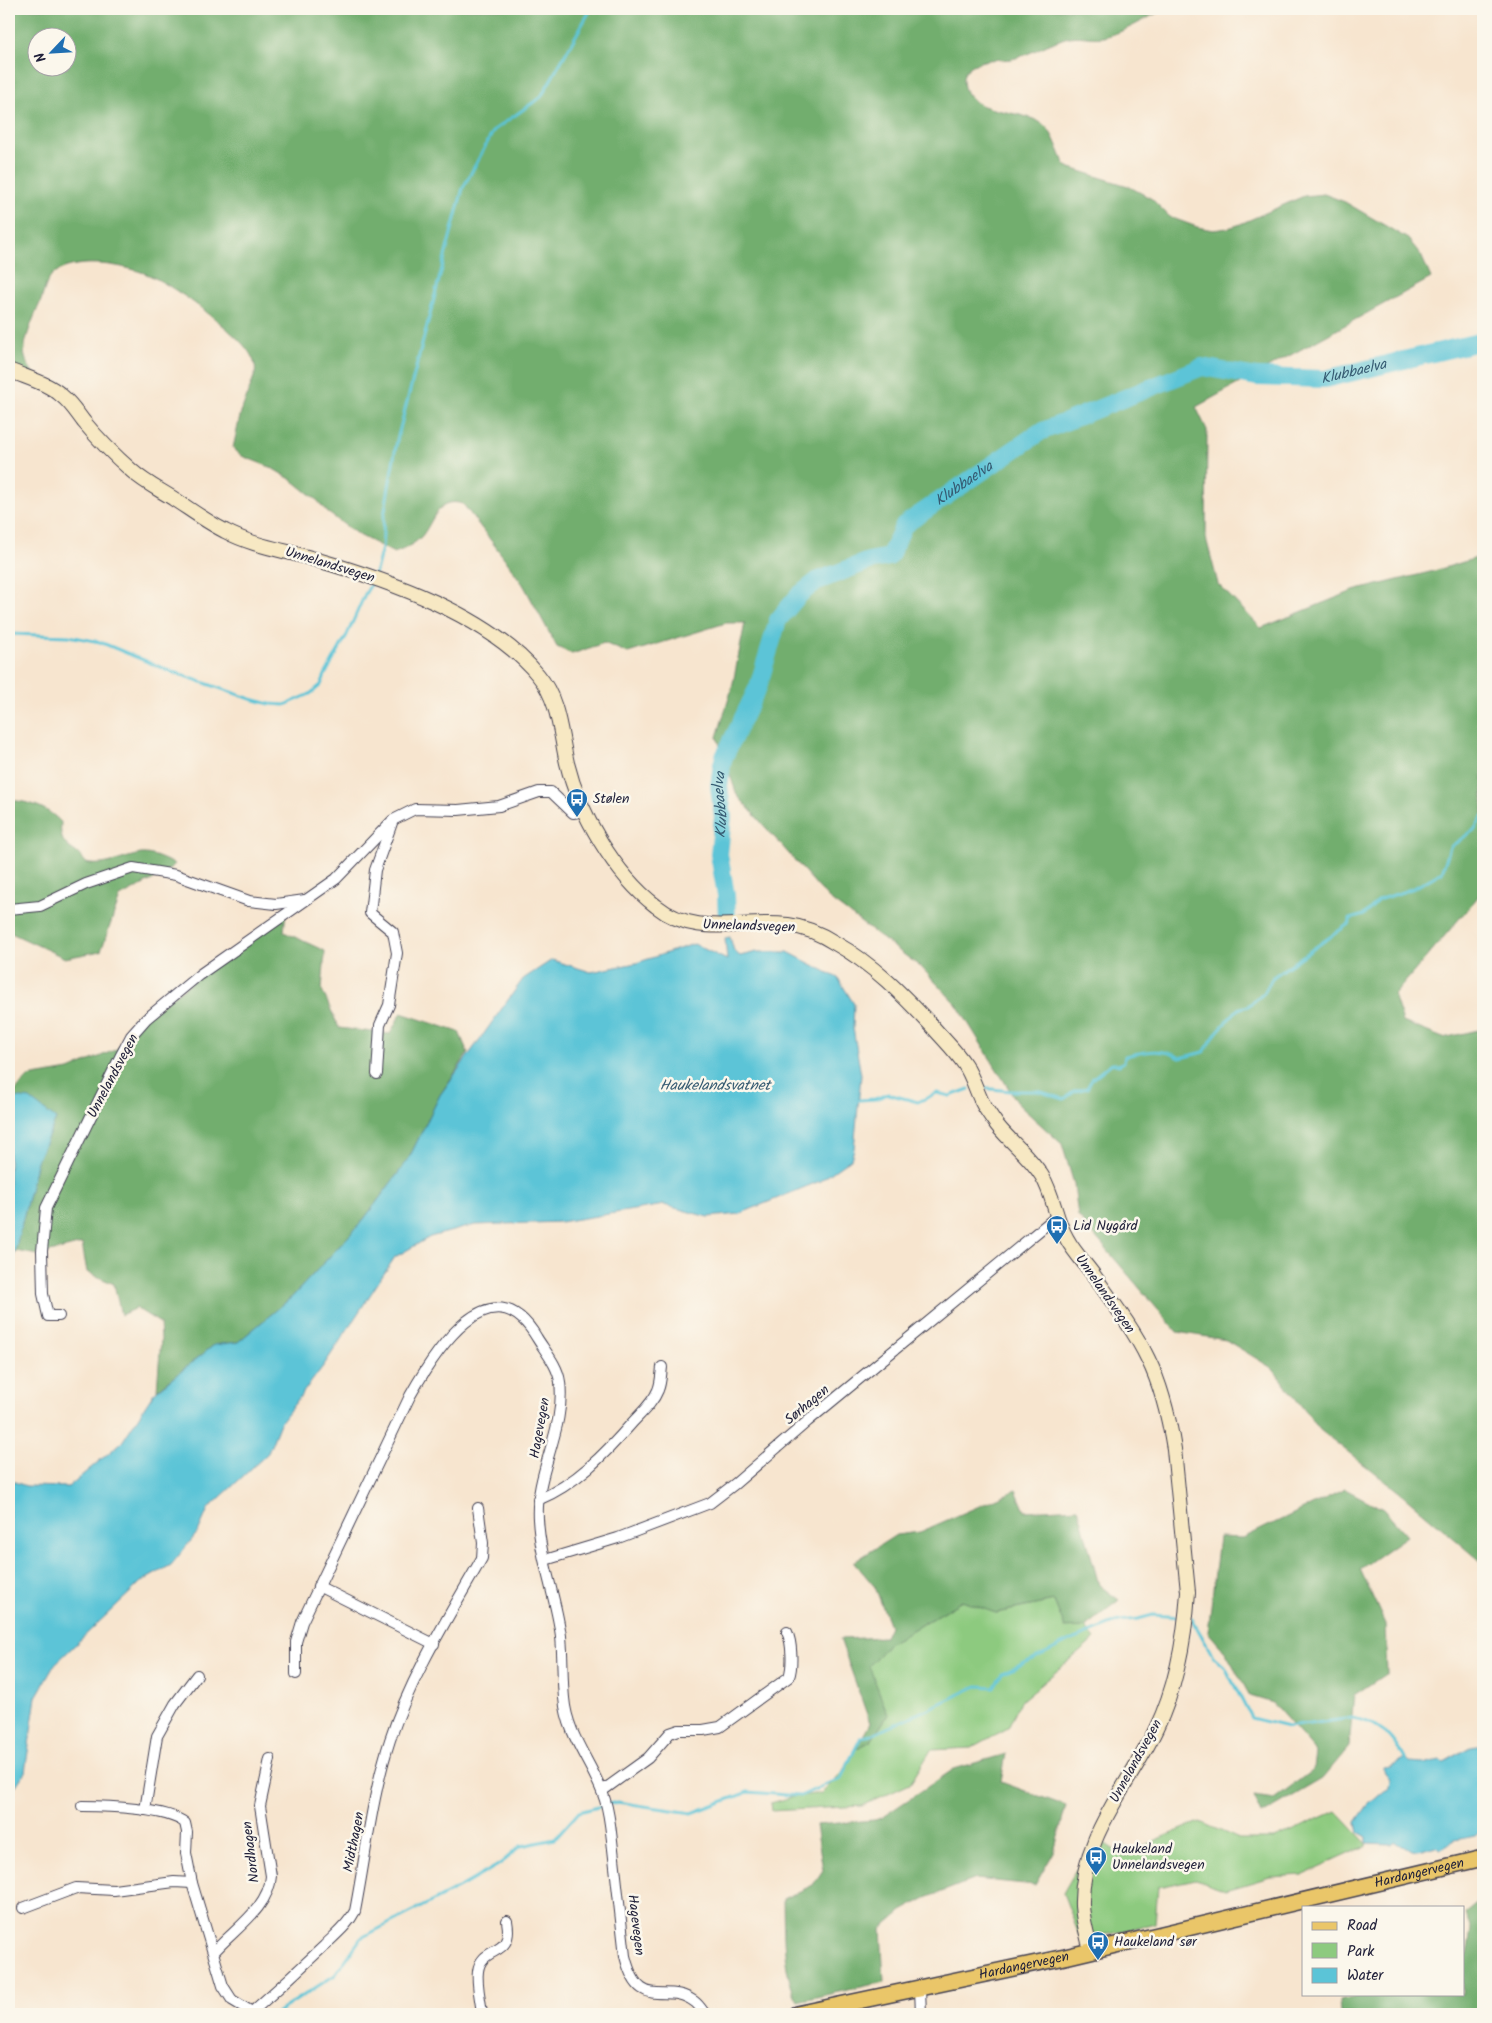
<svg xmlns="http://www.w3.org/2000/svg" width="1492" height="2023" font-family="Kalam,sans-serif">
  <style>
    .green { fill: #8dca7f; stroke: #58765d }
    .forest { fill: #72ae6e; stroke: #4a6854; fill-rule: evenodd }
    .water { fill: #5bc4d7; stroke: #3e7389 }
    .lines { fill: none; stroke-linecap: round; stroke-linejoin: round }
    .stream { stroke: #5bc4d7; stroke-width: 3 }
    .river { stroke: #5bc4d7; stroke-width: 18 }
    .street-casing { stroke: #423f51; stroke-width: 12 }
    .secondary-casing { stroke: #423f51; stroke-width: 16 }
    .primary-casing { stroke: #423f51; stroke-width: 18 }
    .street { stroke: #fff; stroke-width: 10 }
    .secondary { stroke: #f7e8c3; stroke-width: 14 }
    .primary { stroke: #eac669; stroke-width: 15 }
    .labels { text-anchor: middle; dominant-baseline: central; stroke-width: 5; stroke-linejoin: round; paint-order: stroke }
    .street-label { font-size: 14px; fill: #22223b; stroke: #fbf7ec }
    .poi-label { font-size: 14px; fill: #22223b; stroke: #fbf7ec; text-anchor: start }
    .water-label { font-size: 15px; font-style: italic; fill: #365b72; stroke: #fbf7ec }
  </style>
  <rect width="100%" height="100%" fill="#fbf7ec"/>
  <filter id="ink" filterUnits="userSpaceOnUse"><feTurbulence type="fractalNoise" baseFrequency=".02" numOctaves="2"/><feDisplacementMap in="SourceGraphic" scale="10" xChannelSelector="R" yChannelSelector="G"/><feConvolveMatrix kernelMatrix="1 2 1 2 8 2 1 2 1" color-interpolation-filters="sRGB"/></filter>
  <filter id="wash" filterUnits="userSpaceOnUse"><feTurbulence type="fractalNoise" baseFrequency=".0096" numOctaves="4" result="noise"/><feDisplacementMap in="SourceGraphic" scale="20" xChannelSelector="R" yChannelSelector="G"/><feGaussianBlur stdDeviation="1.12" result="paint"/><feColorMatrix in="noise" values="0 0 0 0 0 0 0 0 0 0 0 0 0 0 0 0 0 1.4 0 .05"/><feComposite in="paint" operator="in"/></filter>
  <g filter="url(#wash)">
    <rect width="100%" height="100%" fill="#f7e5cf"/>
    <g class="green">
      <path d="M 962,1601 L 996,1613 L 1054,1601 L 1065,1627 L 1085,1627 L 1095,1639 L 1021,1701 L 1008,1728 L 971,1748 L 931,1750 L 910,1784 L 862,1806 L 772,1811 L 771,1803 L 792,1797 L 822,1793 L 842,1772 L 856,1749 L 871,1741 L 888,1715 L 868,1666 L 888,1644 Z"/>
      <path d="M 1336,1811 L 1368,1845 L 1302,1875 L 1270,1877 L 1226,1890 L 1196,1879 L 1158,1887 L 1155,1923 L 1111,1934 L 1079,1935 L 1063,1893 L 1095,1837 L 1125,1857 L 1160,1838 L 1200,1822 L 1239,1839 L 1274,1839 Z"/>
    </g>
    <g class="forest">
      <path d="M 9,9 L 1165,9 C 1146,18 1124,33 1103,37 C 1091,39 1078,34 1065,38 C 1048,43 1033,53 1016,58 C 1002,62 992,56 975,64 C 968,67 962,73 963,81 C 965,117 1022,107 1044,125 C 1053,131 1060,155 1065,165 L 1070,168 L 1128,186 L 1152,199 L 1170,217 L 1197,227 L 1213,230 L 1228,228 L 1238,225 L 1304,196 L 1324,194 L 1345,202 L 1408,239 L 1421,255 L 1431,278 L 1196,407 L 1207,430 L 1206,538 L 1218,584 L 1261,628 L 1353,591 L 1434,571 L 1483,556 L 1483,891 L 1394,995 L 1403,1022 L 1443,1038 L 1483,1029 L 1483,1563 L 1403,1495 L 1320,1430 L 1272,1368 L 1226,1340 L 1177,1332 L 1078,1216 L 1074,1184 L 1062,1144 L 1019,1105 L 957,1005 L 922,968 L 828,898 L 737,795 L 717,737 L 732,688 L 745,623 L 726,623 L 628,653 L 604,643 L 572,654 L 557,647 L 524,586 L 505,559 L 463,504 C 437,496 434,522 421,537 C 413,545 405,549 394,553 L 357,534 L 327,512 L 318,501 L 292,480 L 270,467 L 242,456 L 233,448 L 241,412 L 255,374 C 257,365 252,356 247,349 C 230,327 169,282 144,273 C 119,264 73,257 52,275 C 46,280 43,296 40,303 C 35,314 21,346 25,357 C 27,366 34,372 37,380 L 28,384 L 9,378 ZM 38,38 L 68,38 L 68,68 L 38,68 Z"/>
      <path d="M 9,800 C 30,802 45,806 61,822 C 58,851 75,845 86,863 C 104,868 123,857 141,854 C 153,853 164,860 175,864 L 165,873 L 120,897 L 101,951 L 65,958 L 9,932 Z"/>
      <path d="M 286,911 L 284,932 L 325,951 L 322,990 L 339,1028 L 390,1034 L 401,1013 L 459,1032 L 468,1053 L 440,1095 L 408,1160 L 361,1223 L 292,1297 L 238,1342 L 214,1345 L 157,1390 L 161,1339 L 160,1323 L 136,1308 L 121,1315 L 114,1284 L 87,1272 L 82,1244 L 38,1255 L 15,1251 L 37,1161 L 56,1119 L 14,1097 L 9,1101 L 9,1098 L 28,1077 L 69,1070 L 117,1049 L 139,1022 Z"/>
      <path d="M 1345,1489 L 1383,1509 L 1407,1536 L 1360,1569 L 1385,1624 L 1387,1673 L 1354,1695 L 1349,1747 L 1322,1779 L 1262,1814 L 1254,1796 L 1274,1799 L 1314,1769 L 1316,1752 L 1273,1703 L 1250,1696 L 1226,1653 L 1208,1632 L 1219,1537 L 1243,1538 Z"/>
      <path d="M 1016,1490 L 1025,1511 L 1078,1508 L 1099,1585 L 1119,1600 L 1085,1627 L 1065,1628 L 1054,1601 L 996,1613 L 962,1601 L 888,1644 L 869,1666 L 888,1715 L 871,1741 L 856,1749 L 870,1723 L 840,1639 L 885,1637 L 890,1626 L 875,1587 L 854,1562 L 896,1535 L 920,1532 Z"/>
      <path d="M 1006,1754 L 1001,1782 L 1066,1806 L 1054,1852 L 1035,1885 L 975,1879 L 926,1898 L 902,1911 L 881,1929 L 884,1982 L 798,2001 C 782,1974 784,1930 783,1899 L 813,1885 L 823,1870 L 816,1825 L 874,1820 L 881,1818 L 954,1769 Z"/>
      <path d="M 1483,1893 L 1483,2014 L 1340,2014 L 1339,2000 L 1366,1994 L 1463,1994 L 1463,1958 L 1467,1955 L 1471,1930 L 1465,1914 L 1475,1906 Z"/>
    </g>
    <g class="water">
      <path d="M 730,937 L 734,951 L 740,956 L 757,952 L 788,952 L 838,978 L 854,1004 L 853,1028 L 861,1075 L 854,1149 L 851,1159 L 820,1181 L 739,1214 L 708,1217 L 664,1205 L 560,1222 L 475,1225 L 430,1237 L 395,1257 L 324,1365 L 280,1423 L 268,1453 L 208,1509 L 198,1532 L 171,1565 L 141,1582 L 55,1664 L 36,1697 L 25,1772 L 9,1796 L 9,1480 L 26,1486 L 68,1487 L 122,1442 L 154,1393 L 214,1345 L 238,1342 L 292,1297 L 361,1223 L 408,1160 L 440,1095 L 523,979 L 552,960 L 591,972 L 636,963 L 694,944 L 727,960 L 725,938 Z"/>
      <path d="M 13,1097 L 30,1099 L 56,1119 L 37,1161 L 9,1276 L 9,1101 Z"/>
      <path d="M 1483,1745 L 1483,1829 L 1475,1836 L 1455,1840 L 1440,1849 L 1436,1846 L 1418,1851 L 1411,1850 L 1396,1841 L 1391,1844 L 1367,1843 L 1367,1837 L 1358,1832 L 1356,1822 L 1368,1805 L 1389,1787 L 1390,1779 L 1384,1771 L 1384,1768 L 1391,1767 L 1405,1759 L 1409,1763 L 1424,1764 L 1440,1760 L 1444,1762 L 1471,1747 Z"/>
    </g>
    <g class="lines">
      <g class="stream">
        <path d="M 375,575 L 382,548 L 384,516 L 397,440 L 463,188 L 494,130 L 541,97 L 591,9"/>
        <path d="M 9,634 L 69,636 L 100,642 L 170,671 L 251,699 L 270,704 L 285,705 L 310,694 L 321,685 L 325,675 L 347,635 L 365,594 L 373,581"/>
        <path d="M 982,1088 L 1011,1091 L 1038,1091 L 1064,1099 L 1075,1091 L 1087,1088 L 1093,1078 L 1112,1063 L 1119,1065 L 1124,1062 L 1125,1056 C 1144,1052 1163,1047 1180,1058 L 1204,1052 L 1217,1032 L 1238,1009 L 1248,1006 L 1264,993 L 1273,977 L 1350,923 L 1350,919 L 1364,915 L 1379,900 L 1414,888 L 1442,872 L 1450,847 L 1474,830 L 1483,816"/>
        <path d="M 859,1100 L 875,1099 L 888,1094 L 918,1102 L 937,1093 L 950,1096 L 969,1089"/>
        <path d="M 1192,1619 L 1213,1656 L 1225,1667 L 1251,1718 L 1288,1727 L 1352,1718 C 1379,1722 1393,1736 1405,1759"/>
        <path d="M 77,2014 L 105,2014"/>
        <path d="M 275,2014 L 335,1975 L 361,1938 L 462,1886 L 500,1864 L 521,1846 L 555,1839 L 579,1812 L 617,1802 L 692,1813 L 748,1792 L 800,1796 L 841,1778 L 861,1737 L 872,1735 L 977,1686 L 994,1687 L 1002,1674 L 1072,1640 L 1119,1621 L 1138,1619 L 1153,1615 L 1180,1617"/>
      </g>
      <path class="river" id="s1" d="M 727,920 L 726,895 L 719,854 L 723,817 L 719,786 L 722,765 L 724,757 L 758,687 L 778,620 L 799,595 L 817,581 L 869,561 L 889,557 L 904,525 L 1040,432 L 1202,367 L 1257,377 L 1325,379 L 1483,341"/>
    </g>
  </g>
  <g filter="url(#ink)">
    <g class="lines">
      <g class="street-casing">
        <g id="street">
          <path d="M 9,909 L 40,906 L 86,884 L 133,868 L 176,875 L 249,901 L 276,904 L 305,900"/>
          <path d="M 377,1074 L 380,1025 L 389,1005 L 397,953 L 393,932 L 370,913 L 375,870 L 392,823"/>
          <path d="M 59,1316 L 48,1316 L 43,1294 L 42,1251 L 46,1208 L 121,1055 L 131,1036 L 146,1019 L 199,975 L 336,879 L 393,820 L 415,809 L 458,810 L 499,806 L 539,792 L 551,792 L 573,813 L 584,811"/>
          <path d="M 538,1500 C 576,1484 605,1454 632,1423 C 641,1413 653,1403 658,1390 C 661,1383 661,1375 662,1367"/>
          <path d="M 545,1560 L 618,1538 L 710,1503 L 736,1483 L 808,1421 L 1057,1216"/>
          <path d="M 318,1586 L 434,1644"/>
          <path d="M 296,1674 L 296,1642 L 302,1622 L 410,1396 C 434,1353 492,1261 537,1338 C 545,1351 558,1366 560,1382 C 566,1429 535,1472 538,1519 C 540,1559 556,1597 561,1636 C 563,1657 562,1678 564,1698 C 567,1737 594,1765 605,1800 C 610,1816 611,1833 613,1849 C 617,1885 621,1920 625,1956 C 640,2016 666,1979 695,2002 C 699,2005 702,2010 705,2014"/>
          <path d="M 602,1791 L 648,1758 L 670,1733 L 679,1730 L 703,1730 L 720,1727 L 789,1677 C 793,1666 792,1642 787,1632"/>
          <path d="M 82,1806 C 105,1806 168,1808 185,1823 L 187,1832 L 186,1853 L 192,1883 L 223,1986 L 232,2000 L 252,2012 L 252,2014"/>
          <path d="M 145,1810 L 157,1736 L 175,1704 L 197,1675"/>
          <path d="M 23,1908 L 76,1888 L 114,1890 L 174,1882 L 192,1883"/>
          <path d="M 214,1952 C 234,1929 269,1908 271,1876 L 260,1806 L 270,1759"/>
          <path d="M 920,1989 L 921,2014"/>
          <path d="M 252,2012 C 277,1990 301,1968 324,1946 C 335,1935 348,1925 355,1911 C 366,1854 372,1795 390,1740 C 411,1676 449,1616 482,1558 L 483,1543 L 478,1508"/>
          <path d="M 482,2014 C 481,2001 476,1984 478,1971 C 482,1944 514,1959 507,1921"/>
        </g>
      </g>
      <g class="secondary-casing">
        <path id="secondary" d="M 9,370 C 27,378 48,383 62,396 C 71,403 77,413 84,422 C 98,439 115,456 132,471 C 144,482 160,490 174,499 C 191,510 207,522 225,531 C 253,546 284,550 314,559 C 387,580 489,615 538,675 C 559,700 560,733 567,763 C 579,813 615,875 656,906 C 697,939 741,919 788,925 C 804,927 821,934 835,943 C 873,964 903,995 932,1026 C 943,1039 956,1051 965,1065 C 973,1077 976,1091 983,1104 C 987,1111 992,1118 997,1125 C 1011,1143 1030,1156 1042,1176 C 1054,1196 1055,1219 1067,1239 C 1075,1254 1088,1266 1097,1280 C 1115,1305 1135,1332 1148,1359 C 1162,1387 1169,1418 1174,1449 L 1188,1592 C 1185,1638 1176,1688 1156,1729 C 1128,1788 1080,1837 1082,1906 C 1083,1922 1088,1937 1091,1951"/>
      </g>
      <g class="primary-casing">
        <g id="primary">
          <path id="s2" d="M 797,2014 L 1065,1957 L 1483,1858"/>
        </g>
      </g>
      <use href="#street" class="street"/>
      <use href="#secondary" class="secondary"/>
      <use href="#primary" class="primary"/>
    </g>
  </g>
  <defs>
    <g id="bus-pin" transform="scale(1.125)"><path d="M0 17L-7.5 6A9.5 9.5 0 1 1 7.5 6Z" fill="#1f6fb2" stroke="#fbf7ec"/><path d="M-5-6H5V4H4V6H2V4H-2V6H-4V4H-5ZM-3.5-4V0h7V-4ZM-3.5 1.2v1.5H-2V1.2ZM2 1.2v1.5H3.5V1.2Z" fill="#fff"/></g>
  </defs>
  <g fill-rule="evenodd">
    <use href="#bus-pin" x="577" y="799"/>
    <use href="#bus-pin" x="1057" y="1226"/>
    <use href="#bus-pin" x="1096" y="1857"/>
    <use href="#bus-pin" x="1098" y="1942"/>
  </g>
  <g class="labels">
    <g class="street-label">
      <text transform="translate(330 565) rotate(17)">Unnelandsvegen</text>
      <text transform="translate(749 926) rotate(2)">Unnelandsvegen</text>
      <text transform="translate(113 1076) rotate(-62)">Unnelandsvegen</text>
      <text transform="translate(1105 1294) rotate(55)">Unnelandsvegen</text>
      <text transform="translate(807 1405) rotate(-40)">Sørhagen</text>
      <text transform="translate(540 1428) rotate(-80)">Hagevegen</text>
      <text transform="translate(1136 1761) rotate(-61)">Unnelandsvegen</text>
      <text transform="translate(354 1842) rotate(-79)">Midthagen</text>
      <text transform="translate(251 1852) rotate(-97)">Nordhagen</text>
      <text stroke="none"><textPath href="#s2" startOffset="638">Hardangervegen</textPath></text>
      <text transform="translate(636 1925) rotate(83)">Hagevegen</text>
      <text stroke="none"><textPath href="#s2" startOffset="232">Hardangervegen</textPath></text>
    </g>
    <g class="poi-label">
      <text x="593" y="799">Stølen</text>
      <text x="1073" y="1226">Lid Nygård</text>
      <text x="1112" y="1849">Haukeland<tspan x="1112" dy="16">Unnelandsvegen</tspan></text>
      <text x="1114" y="1942">Haukeland sør</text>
    </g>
    <g class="water-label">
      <text stroke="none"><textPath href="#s1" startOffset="972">Klubbaelva</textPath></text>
      <text stroke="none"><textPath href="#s1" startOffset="552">Klubbaelva</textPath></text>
      <text stroke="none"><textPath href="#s1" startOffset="116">Klubbaelva</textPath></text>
      <text x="715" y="1086">Haukelandsvatnet</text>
    </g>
  </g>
  <rect width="1492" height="2023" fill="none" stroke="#fbf7ec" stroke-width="30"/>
  <rect x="1302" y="1906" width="162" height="90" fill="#fbf7ec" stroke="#a4a2a5"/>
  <rect x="1312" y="1922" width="25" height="8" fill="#eac669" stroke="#a4a2a5"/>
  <text x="1347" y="1930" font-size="15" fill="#22223b">Road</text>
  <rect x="1312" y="1943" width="25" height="15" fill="#8dca7f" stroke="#a4a2a5"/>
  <text x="1347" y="1956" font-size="15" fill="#22223b">Park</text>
  <rect x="1312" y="1968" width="25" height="15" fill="#5bc4d7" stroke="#a4a2a5"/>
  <text x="1347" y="1980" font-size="15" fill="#22223b">Water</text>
  <g transform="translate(52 52) rotate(245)"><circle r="24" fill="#fbf7ec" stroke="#a4a2a5"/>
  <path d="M0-4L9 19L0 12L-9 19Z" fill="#1f6fb2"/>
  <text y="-8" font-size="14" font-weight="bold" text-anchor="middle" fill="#22223b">N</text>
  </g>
</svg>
